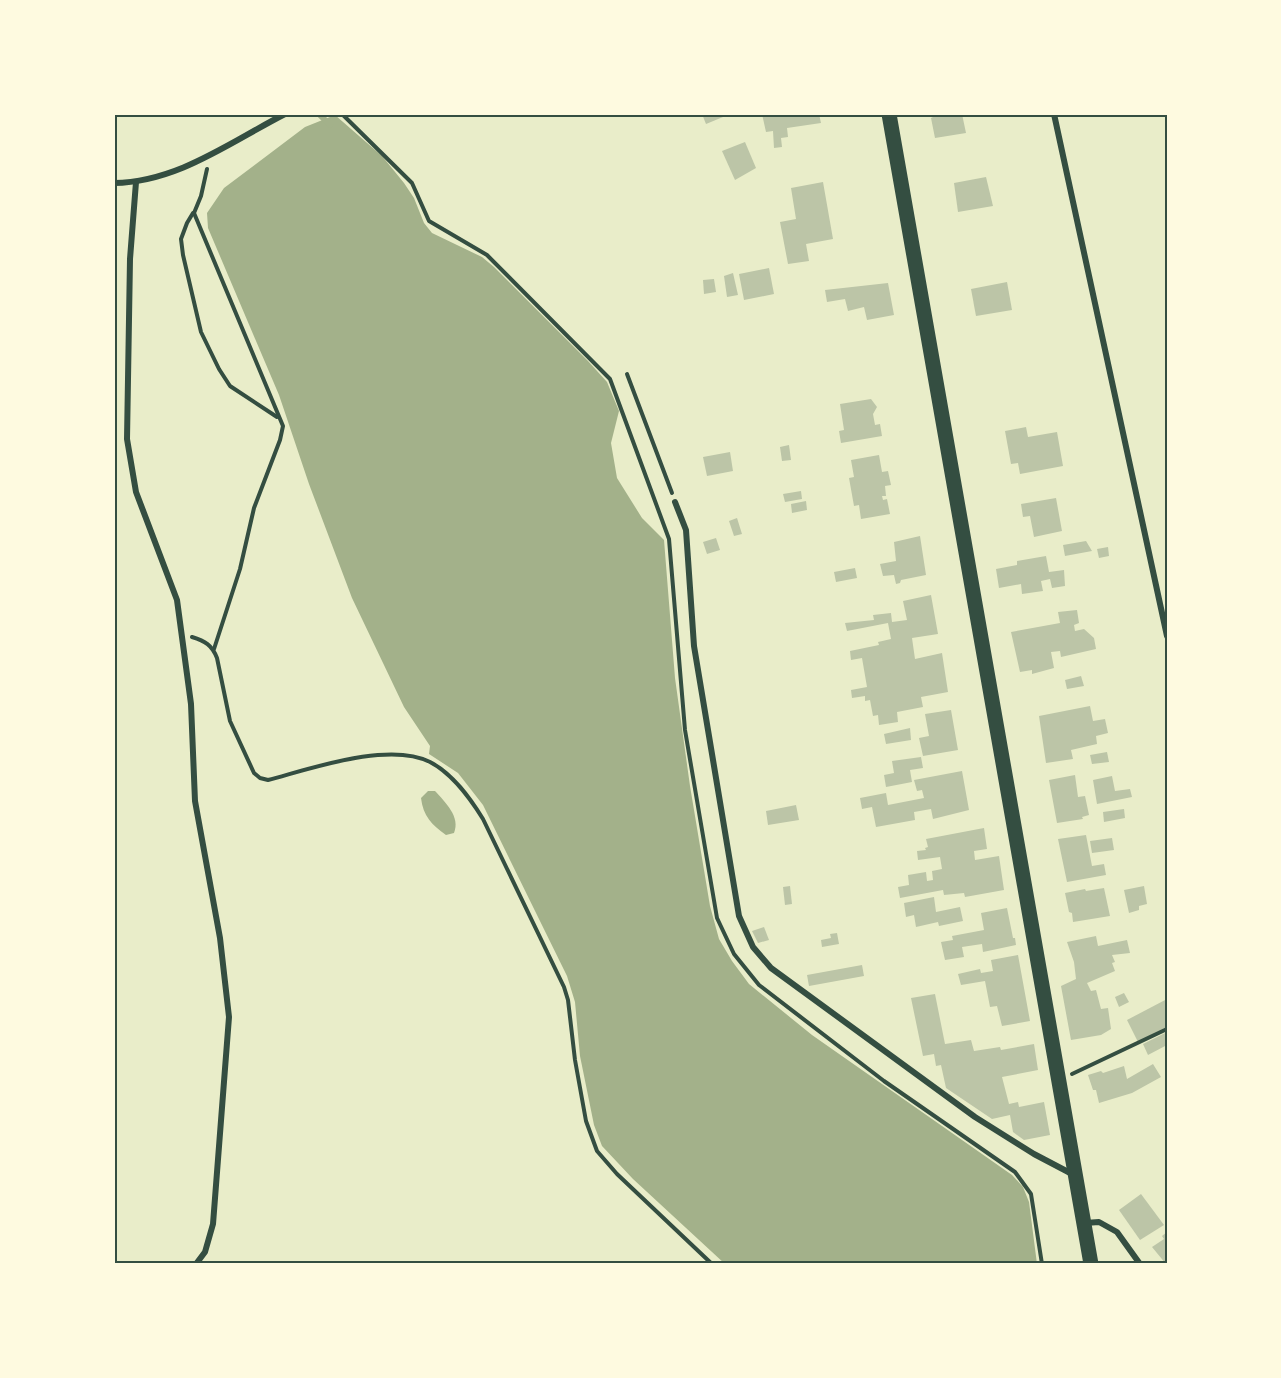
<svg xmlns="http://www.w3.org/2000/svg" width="1281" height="1378" font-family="Rubik,sans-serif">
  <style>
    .water { fill: #a3b18a }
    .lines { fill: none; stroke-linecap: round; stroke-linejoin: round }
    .stream { stroke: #a3b18a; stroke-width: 6 }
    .building { fill: #bcc5a7 }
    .path { stroke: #344e41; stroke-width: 4 }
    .minor { stroke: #344e41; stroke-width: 6 }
    .primary { stroke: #344e41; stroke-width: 15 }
    .neatline { fill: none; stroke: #344e41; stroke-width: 2 }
  </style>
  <rect width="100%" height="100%" fill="#e9edc9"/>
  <g class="water">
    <path d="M 335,115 L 382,156 L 404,183 L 414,198 L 424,223 L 432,233 L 482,257 L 494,267 L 588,361 L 607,382 L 619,411 L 611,443 L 617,478 L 642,518 L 664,540 L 675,678 L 690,786 L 710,906 L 719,939 L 732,961 L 749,984 L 812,1035 L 1012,1175 L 1023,1187 L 1029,1202 L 1037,1264 L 725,1264 L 633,1179 L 602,1146 L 594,1125 L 580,1056 L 575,1002 L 567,976 L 483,805 L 458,773 L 429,754 L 430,746 L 404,707 L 352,598 L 309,484 L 279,395 L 208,228 L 207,213 L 224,188 L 305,127 Z"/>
    <path d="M 428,791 L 435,791 C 445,802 461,817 454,833 L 446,835 C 432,825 423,816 421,798 Z"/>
  </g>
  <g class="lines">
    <path class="stream" d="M 320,115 L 330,125"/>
  </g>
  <g class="building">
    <path d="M 702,114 L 722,114 L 723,117 L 706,124 Z"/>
    <path d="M 762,114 L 819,114 L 821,123 L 787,128 L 788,137 L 781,138 L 782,147 L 774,148 L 773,131 L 766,132 Z"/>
    <path d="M 933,114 L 962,114 L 966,133 L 935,138 L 931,118 L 933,117 Z"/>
    <path d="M 745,142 L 756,168 L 735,180 L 722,151 Z"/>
    <path d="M 986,177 L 993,206 L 958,212 L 954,183 Z"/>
    <path d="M 823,182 L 833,239 L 806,244 L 809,261 L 788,264 L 780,222 L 796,219 L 791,188 Z"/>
    <path d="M 769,268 L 774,294 L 744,300 L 739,274 Z"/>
    <path d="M 733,273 L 738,295 L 727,297 L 724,276 Z"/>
    <path d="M 714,279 L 716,292 L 704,294 L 703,280 Z"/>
    <path d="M 1007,282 L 1012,310 L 976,316 L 971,289 Z"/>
    <path d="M 888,283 L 894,315 L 867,320 L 864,307 L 848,311 L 845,299 L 827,302 L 825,290 Z"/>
    <path d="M 871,399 L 877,407 L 873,414 L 875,425 L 880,424 L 882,436 L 841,443 L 839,431 L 844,430 L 840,404 Z"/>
    <path d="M 1026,427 L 1028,437 L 1057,432 L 1063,466 L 1020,474 L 1018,463 L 1011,464 L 1005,431 Z"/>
    <path d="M 789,445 L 791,460 L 782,461 L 780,447 Z"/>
    <path d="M 730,452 L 733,471 L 707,476 L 703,457 Z"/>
    <path d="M 879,455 L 882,472 L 888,471 L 891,485 L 885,486 L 886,496 L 882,496 L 883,500 L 887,499 L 890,514 L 861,519 L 859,505 L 854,506 L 849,478 L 854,477 L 851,460 Z"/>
    <path d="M 801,491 L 802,499 L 785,502 L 783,494 Z"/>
    <path d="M 1056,498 L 1062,531 L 1034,537 L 1030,516 L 1023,517 L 1021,504 Z"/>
    <path d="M 806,501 L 807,510 L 792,513 L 791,504 Z"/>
    <path d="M 737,518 L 742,534 L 734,536 L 729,521 Z"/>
    <path d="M 920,536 L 926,575 L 901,580 L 900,583 L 896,584 L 894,575 L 883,576 L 880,564 L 896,561 L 894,542 Z"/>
    <path d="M 716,538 L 720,550 L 707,554 L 703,542 Z"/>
    <path d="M 1086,541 L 1092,551 L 1065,556 L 1063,545 Z"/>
    <path d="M 1108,547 L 1109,556 L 1099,558 L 1097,549 Z"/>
    <path d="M 1046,556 L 1049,572 L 1064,570 L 1065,586 L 1052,588 L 1050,579 L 1041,581 L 1043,591 L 1022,594 L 1021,584 L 999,588 L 996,569 L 1017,565 L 1017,561 Z"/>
    <path d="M 855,568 L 857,578 L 836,582 L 834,572 Z"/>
    <path d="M 931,595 L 938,634 L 912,638 L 915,659 L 942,653 L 948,692 L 921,697 L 923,707 L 897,712 L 898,722 L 879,725 L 878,715 L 873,716 L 870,700 L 865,701 L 865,696 L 852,698 L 851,690 L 867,687 L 862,658 L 851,660 L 850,651 L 879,645 L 878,642 L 891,639 L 888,623 L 847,631 L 845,623 L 874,620 L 873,615 L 891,613 L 892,622 L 907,620 L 903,601 Z"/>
    <path d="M 1077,610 L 1079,623 L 1074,625 L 1075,631 L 1084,629 L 1094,638 L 1096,649 L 1061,657 L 1060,651 L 1051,652 L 1054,668 L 1032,674 L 1032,670 L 1020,672 L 1011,632 L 1060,623 L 1058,612 Z"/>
    <path d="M 1081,676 L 1084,686 L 1067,689 L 1065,680 Z"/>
    <path d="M 1090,706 L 1093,721 L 1105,719 L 1108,733 L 1096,736 L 1097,744 L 1071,750 L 1073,759 L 1046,763 L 1039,716 Z"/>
    <path d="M 951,710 L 958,750 L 923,756 L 919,738 L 929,736 L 925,714 Z"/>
    <path d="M 910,728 L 911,740 L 886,744 L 884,734 Z"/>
    <path d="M 1107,752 L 1109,762 L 1092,764 L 1090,755 Z"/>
    <path d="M 921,757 L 923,768 L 910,770 L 912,782 L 886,787 L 884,775 L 894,773 L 892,761 Z"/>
    <path d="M 962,771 L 969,810 L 933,819 L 931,809 L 914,812 L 915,820 L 876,827 L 872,807 L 862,809 L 860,798 L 886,793 L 888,805 L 924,798 L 922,790 L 917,791 L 914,780 Z"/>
    <path d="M 1075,775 L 1078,797 L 1085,796 L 1089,815 L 1082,817 L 1083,819 L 1057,823 L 1049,780 Z"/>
    <path d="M 1112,776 L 1115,791 L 1130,789 L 1132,797 L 1097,804 L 1093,780 Z"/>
    <path d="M 796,805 L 799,820 L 768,825 L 766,811 Z"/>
    <path d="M 1124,809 L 1125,818 L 1104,822 L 1103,812 Z"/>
    <path d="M 984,828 L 987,849 L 974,851 L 975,860 L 999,856 L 1004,890 L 965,897 L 964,893 L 944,895 L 943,890 L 900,898 L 898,887 L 909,885 L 908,875 L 926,872 L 927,881 L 933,880 L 932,871 L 942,869 L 940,857 L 918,860 L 917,851 L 926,850 L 925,848 L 928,847 L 926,839 Z"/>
    <path d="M 1086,835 L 1092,866 L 1104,864 L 1106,875 L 1067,882 L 1058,839 Z"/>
    <path d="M 1112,838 L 1114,850 L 1092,853 L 1090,841 Z"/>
    <path d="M 790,886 L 792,904 L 785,905 L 783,887 Z"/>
    <path d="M 1144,886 L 1147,904 L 1139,906 L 1139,910 L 1129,913 L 1124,890 Z"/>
    <path d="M 1104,888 L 1110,916 L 1073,922 L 1072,913 L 1069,912 L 1065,893 L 1085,889 L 1086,891 Z"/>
    <path d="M 934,897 L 936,912 L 960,907 L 963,921 L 939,926 L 938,922 L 916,927 L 914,915 L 906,917 L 904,903 Z"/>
    <path d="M 1007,908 L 1013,938 L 1015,938 L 1016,945 L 983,952 L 982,944 L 962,947 L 964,957 L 945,960 L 941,942 L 953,940 L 952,936 L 984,930 L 981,913 Z"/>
    <path d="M 764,927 L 769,940 L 758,943 L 752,931 Z"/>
    <path d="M 837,933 L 839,944 L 822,947 L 821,940 L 831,938 L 830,934 Z"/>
    <path d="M 1096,936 L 1098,946 L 1127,940 L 1130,953 L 1112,955 L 1115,962 L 1112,963 L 1115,971 L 1087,983 L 1091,991 L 1096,990 L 1101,1009 L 1108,1008 L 1111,1029 L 1101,1035 L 1071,1040 L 1061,986 L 1076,979 L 1074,962 L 1067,942 Z"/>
    <path d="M 1018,955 L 1030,1021 L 1002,1026 L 997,1006 L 990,1007 L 985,981 L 961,985 L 958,974 L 980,969 L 981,973 L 993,971 L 991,960 Z"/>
    <path d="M 862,965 L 864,976 L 809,986 L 807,975 Z"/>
    <path d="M 1124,993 L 1129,1002 L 1119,1007 L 1115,997 Z"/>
    <path d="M 935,994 L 945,1044 L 971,1040 L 974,1051 L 1000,1047 L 1001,1050 L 1034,1044 L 1038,1070 L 1002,1077 L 1009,1104 L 1018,1102 L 1019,1107 L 1044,1102 L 1050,1135 L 1024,1140 L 1013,1132 L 1010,1115 L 992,1119 L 946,1088 L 941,1065 L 936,1066 L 934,1054 L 923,1056 L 911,998 Z"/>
    <path d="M 1167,999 L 1167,1027 L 1138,1042 L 1127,1020 Z"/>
    <path d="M 1167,1032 L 1167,1045 L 1148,1055 L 1143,1044 Z"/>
    <path d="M 1153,1064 L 1161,1077 L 1132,1093 L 1099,1103 L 1096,1090 L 1093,1090 L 1088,1075 L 1101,1071 L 1103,1073 L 1124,1066 L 1127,1079 Z"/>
    <path d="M 1141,1194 L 1164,1225 L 1140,1240 L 1119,1210 Z"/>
    <path d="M 1167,1232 L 1167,1264 L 1166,1264 L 1152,1247 L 1164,1239 L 1162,1236 Z"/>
  </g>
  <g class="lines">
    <g class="path">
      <path d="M 342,114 L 412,183 L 429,221 L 487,255 L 610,379 L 669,539 L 685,730 L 717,918 L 734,954 L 759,985 L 884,1081 L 1015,1172 L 1031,1194 L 1042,1264"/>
      <path d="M 207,169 L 201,196 L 194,213 L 283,426 L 280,440 L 254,508 L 240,569 L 214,649"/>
      <path d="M 193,213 L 187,223 L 181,239 L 183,255 L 201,332 L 219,369 L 230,386 L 277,417"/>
      <path d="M 627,374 L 672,493"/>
      <path d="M 192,637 C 205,641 212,645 217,658 L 230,721 L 254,773 L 260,778 L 268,780 C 310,769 389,741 430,762 C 453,774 470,798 483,819 L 564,987 L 568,1000 L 575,1060 L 586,1121 L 597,1151 L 617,1174 L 712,1264"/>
      <path d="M 1072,1074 L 1167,1029"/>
    </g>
    <g class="minor">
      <path d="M 1054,114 L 1167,636"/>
      <path d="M 136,182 L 130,259 L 127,439 L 136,492 L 177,600 L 191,704 L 195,801 L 220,938 L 229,1017 L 213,1224 L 205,1252 L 196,1264"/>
      <path d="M 114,183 C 178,182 230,142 285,114"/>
      <path d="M 675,502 L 686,530 L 694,646 L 739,916 L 753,947 L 771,968 L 975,1117 L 1034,1154 L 1074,1175"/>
      <path d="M 1085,1223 L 1099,1222 L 1117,1232 L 1140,1264"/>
    </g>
    <path class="primary" d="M 889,114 L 1091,1264"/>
  </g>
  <rect width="1281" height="1378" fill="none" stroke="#fefae0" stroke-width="231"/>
  <rect x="116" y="116" width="1050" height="1146" class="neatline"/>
</svg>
